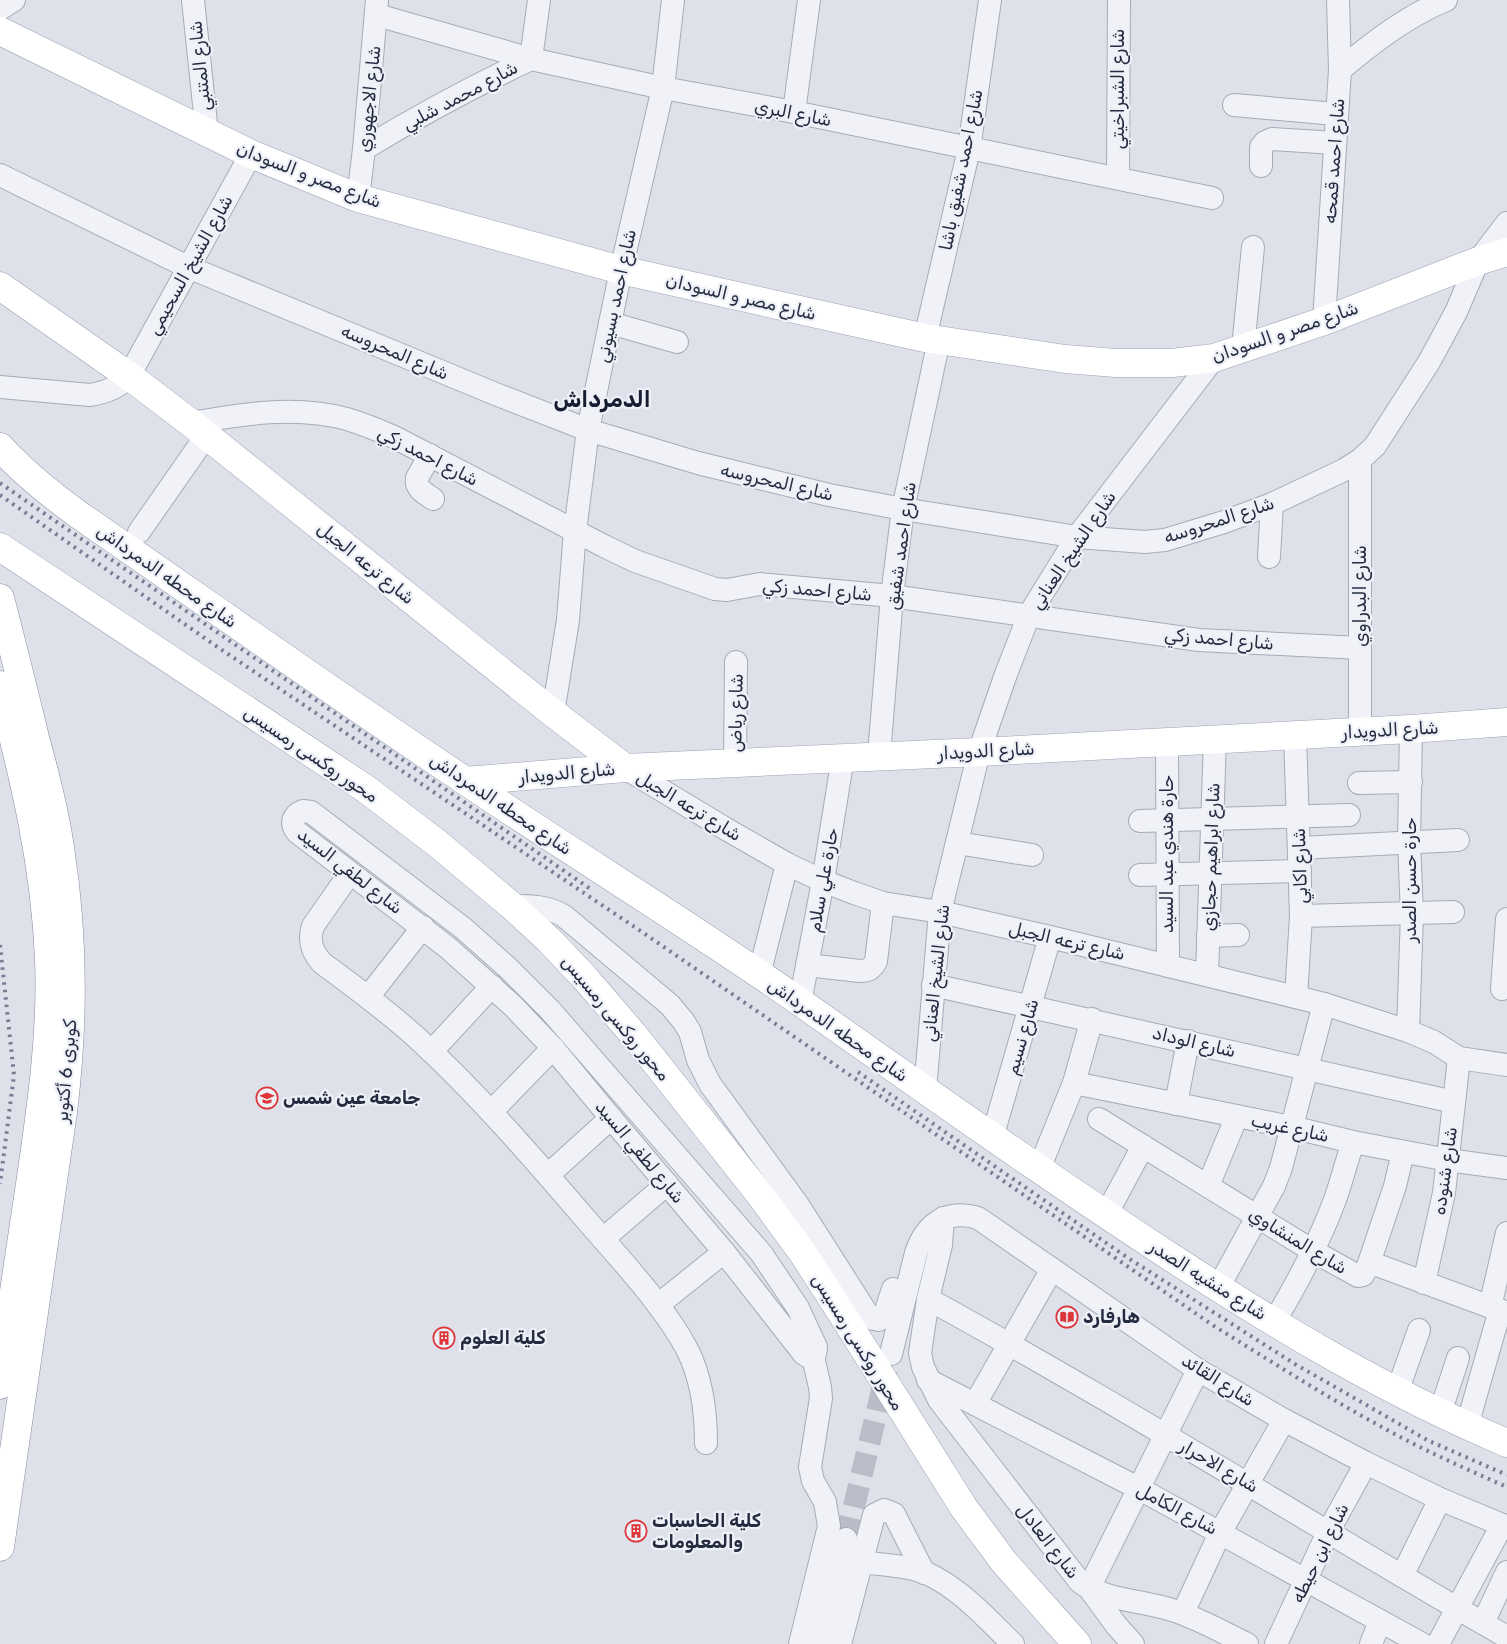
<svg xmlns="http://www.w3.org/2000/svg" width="1507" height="1644" font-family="Rubik,'Noto Naskh Arabic',sans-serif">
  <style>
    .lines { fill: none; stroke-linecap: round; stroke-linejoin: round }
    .minor-tunnel { stroke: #b9bdc7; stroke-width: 22; stroke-dasharray: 22 11; stroke-linecap: butt }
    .minor-casing { stroke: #a6abb7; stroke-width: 24 }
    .major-casing { stroke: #9ca3b6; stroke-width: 29 }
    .highway-casing { stroke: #848ca1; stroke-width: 29 }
    .minor { stroke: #f1f2f7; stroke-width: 22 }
    .major { stroke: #fff; stroke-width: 28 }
    .highway { stroke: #fff; stroke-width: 28 }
    .rail { stroke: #757e94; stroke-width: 4; stroke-dasharray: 2.5 5; stroke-linecap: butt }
    .labels { text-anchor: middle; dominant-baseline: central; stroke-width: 4.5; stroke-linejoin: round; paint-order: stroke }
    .street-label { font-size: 18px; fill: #252c41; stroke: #edf0f6 }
    .poi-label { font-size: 18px; font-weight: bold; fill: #252c41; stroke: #edf0f6; text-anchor: start }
    .district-label { font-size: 22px; font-weight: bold; fill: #181e32; stroke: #edf0f6 }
  </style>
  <rect width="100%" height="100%" fill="#dee1e9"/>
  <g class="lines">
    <path class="minor-tunnel" d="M 846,1539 L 887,1370"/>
    <g class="minor-casing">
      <g id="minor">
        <path d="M 193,0 L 207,133"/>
        <path d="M 0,9 L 14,0"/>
        <path d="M 377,15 L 531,59 L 663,88 L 794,112 L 1212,198"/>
        <path d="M 1340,70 C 1372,43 1407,16 1446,0"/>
        <path d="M 1234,105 L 1336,114"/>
        <path d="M 794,112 L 809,0"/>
        <path d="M 364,149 C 418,116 474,86 531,59 L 539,0"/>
        <path d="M 1261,166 L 1261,147 L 1265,142 L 1272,139 L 1335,143"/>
        <path d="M 0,175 L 188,267 L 498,395 L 588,430 L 698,463 L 829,495 L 903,509 L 1077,537 L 1145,542 L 1165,540 L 1224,522 L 1272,504 L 1344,470 L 1360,460 L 1375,446 L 1429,362 L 1456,312 L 1478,261 L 1507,223"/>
        <path d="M 1118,178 L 1119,0"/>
        <path d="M 358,198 L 364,149 L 377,0"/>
        <path d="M 1324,321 L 1340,70 L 1338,0"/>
        <path d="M 610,323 L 677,342"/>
        <path d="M 925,338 L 969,149 L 990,0"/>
        <path d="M 1243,348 L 1253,247"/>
        <path d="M 0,387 L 90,395 C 106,392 118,388 129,376 L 251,154"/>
        <path d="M 191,423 C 243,414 295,405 347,419 C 363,424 378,430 394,437 L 604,546 L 635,561 L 715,589 L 727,590 L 760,584 L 892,596 L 1199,640 L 1360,648"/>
        <path d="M 430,455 L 417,478 C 415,489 425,493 433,499"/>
        <path d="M 139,532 L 206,436"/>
        <path d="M 1269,557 L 1272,504"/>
        <path d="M 553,713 L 568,620 L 575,531 L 588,430 L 621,270 L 663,88 L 673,0"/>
        <path d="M 1360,731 L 1360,460"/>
        <path d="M 1295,735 L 1301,916 L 1296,997"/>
        <path d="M 1167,742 L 1168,966"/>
        <path d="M 879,755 L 892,596 L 903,509 L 939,340"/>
        <path d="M 735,763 L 736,662"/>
        <path d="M 625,768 L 726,829 L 787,864 L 823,881 L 854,893 L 883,903 L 940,912 L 1050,937 L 1324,1004 L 1408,1031 L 1434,1042 L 1459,1058 L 1507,1065"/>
        <path d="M 1359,783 L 1411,782"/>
        <path d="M 303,811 L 311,812 L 463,928 L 508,968 L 550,1010 L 761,1253 L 798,1308 L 816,1347 L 815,1354 L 809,1357 L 804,1354 L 724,1252 L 611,1118 L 553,1048 L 513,1006 L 447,947 L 297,832 C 290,823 293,815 303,811 Z"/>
        <path d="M 1140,821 L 1349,815"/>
        <path d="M 957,843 L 1032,855"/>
        <path d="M 1300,848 L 1458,840"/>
        <path d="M 350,873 L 313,926 C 308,941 312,952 322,963 C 355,987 387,1011 417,1038 C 479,1095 534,1159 589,1223 C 622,1261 665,1307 688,1351 C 702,1380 706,1411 706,1443"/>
        <path d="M 1140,875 L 1300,871"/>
        <path d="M 512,906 C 532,906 547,906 564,916 L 670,1005 L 684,1022 L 690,1032 L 698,1060 L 710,1084 L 798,1205 L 868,1315 L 873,1319 L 879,1320 L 884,1316 L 893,1289"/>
        <path d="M 1301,916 L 1453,912"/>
        <path d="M 1208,936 L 1238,935"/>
        <path d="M 807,965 L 860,971 C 868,971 872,969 876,961 L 883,903"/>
        <path d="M 759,975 L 787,864"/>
        <path d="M 1207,975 L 1215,739"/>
        <path d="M 933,985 L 1454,1102"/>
        <path d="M 1502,989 L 1507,919"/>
        <path d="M 368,997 L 423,927"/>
        <path d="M 800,1003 L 823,881 L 843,757"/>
        <path d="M 1408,1031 L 1412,914 L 1409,842 L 1411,729"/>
        <path d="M 432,1051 L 492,986"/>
        <path d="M 1074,1083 L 1291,1127 L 1353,1142 L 1448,1160 L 1507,1168"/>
        <path d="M 925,1091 L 940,912 L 979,752 L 1006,674 L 1029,615 L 1077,537 L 1214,358"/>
        <path d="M 1176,1104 L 1188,1041"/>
        <path d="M 491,1112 L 553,1048"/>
        <path d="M 1099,1119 L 1313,1251 L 1358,1276 L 1363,1275 L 1368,1266 L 1377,1265 L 1507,1313"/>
        <path d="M 992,1138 L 1050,937"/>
        <path d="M 1039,1169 L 1074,1083 L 1092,1019"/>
        <path d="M 548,1175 L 611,1118"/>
        <path d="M 1208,1186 L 1237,1116"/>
        <path d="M 1106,1215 L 1143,1146"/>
        <path d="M 943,1218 L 941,1245 L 928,1299 L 920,1353 L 923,1367 L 939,1400 L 1080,1582 C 1106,1601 1142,1600 1172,1610 C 1198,1618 1222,1632 1247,1644"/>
        <path d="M 603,1239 L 667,1184"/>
        <path d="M 1368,1266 L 1395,1186 L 1403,1152"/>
        <path d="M 1424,1283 L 1444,1193 L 1459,1058"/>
        <path d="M 1218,1288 L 1274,1186 L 1281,1168 L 1324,1004"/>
        <path d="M 928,1299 C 1124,1406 1313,1526 1507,1637"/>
        <path d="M 658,1305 L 724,1252"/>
        <path d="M 1490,1307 L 1507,1233"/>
        <path d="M 1274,1322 C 1298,1282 1320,1241 1336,1197 C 1342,1179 1347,1160 1353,1142"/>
        <path d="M 891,1354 L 916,1253 C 926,1223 947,1209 978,1218 L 1198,1370 L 1284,1420 L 1366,1463 L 1440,1499 L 1507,1527"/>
        <path d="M 928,1380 L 1138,1488 L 1422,1644"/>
        <path d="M 1397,1392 L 1419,1330"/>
        <path d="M 975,1404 L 1052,1269"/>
        <path d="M 1440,1413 L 1458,1358"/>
        <path d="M 1467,1426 L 1500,1310"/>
        <path d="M 861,1562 C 881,1565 906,1565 926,1573 C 960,1588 987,1619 1013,1644"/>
        <path d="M 1402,1576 L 1440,1499"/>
        <path d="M 1183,1613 L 1220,1533 L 1284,1420"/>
        <path d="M 1483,1623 L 1507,1572"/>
        <path d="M 800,1644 L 829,1526 L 825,1502 L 813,1481 L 810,1467 L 821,1398 L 820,1387 L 813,1357"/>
        <path d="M 821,1644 L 846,1539"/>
        <path d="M 840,1644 L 874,1515 L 884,1510 L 894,1514 L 924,1573"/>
        <path d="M 1133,1644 L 1116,1625 L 1089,1588 L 1198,1370"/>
        <path d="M 1276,1644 L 1328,1532 L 1366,1463"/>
        <path d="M 1371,1644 L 1380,1621"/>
        <path d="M 1438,1644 L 1502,1525"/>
      </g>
    </g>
    <g class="major-casing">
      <g id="major">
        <path d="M 0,31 L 251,154 L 358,198 L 621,270 L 925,338 L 1065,359 L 1116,363 L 1172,363 L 1214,358 L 1324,321 L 1478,261 L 1507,252"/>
        <path d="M 0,286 L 129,376 L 191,423 L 553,713 L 625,768"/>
        <path d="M 79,515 C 208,604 336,695 467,782 C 578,857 693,927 803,1004 C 922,1088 1041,1172 1163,1252 C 1273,1324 1386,1392 1507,1443"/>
        <path d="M 0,547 L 366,789 L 438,844 L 512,906 L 549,940 L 585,978 L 633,1034 L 758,1192 L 802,1252 L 842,1314 L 964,1508 L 1004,1562 L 1077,1644"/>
        <path d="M 465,781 L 625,768 L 979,752 L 1411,729 L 1507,722"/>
      </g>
    </g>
    <g class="highway-casing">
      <g id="highway">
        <path d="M 0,447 C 24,473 50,494 79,515"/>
        <path d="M 0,598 C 12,645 24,691 35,738 C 45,774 55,811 60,848 C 74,936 74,1023 63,1112 L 0,1547"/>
        <path d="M 0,685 C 24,777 45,863 49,959 C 52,1035 41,1109 30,1184 C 20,1251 10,1318 0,1385"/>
      </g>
    </g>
    <use href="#minor" class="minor"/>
    <use href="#major" class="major"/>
    <use href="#highway" class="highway"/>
    <g class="rail">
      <path d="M 0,483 L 592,890"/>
      <path d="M 0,495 L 216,646 L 648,936 L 1214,1326 C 1269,1360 1323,1395 1380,1426 C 1421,1449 1464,1468 1507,1487"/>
      <path d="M 0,945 L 14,1075 L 0,1184"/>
      <path d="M 858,1072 L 1128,1258 L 1295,1364 L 1429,1441 L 1507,1475"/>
    </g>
  </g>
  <defs>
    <g id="university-ring" transform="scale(1.125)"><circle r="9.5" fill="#edf0f6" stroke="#dc353a" stroke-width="1.5"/><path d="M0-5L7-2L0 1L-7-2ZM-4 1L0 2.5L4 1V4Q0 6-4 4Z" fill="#dc353a"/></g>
    <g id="library-ring" transform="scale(1.125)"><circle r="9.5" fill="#edf0f6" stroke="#dc353a" stroke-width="1.5"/><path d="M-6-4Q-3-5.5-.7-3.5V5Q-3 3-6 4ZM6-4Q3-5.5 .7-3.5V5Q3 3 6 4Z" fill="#dc353a"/></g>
    <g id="building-ring" transform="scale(1.125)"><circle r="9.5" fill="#edf0f6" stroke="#dc353a" stroke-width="1.5"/><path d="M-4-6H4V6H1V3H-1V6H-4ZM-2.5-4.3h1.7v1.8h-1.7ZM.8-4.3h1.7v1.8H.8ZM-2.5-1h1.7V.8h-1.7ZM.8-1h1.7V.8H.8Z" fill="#dc353a"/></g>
  </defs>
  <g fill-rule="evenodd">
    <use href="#university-ring" x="267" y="1098"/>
    <use href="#library-ring" x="1067" y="1317"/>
    <use href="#building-ring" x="444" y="1338"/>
    <use href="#building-ring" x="636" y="1531"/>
  </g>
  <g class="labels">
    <g class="street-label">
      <text transform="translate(200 66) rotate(-96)">شارع المتنبي</text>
      <text transform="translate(1118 89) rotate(-90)">شارع الشبراخيتي</text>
      <text transform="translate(460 96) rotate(-28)">شارع محمد شلبي</text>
      <text transform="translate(369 99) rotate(-84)">شارع الاجهوري</text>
      <text transform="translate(793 113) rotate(11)">شارع البري</text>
      <text transform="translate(1334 161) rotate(-86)">شارع احمد قمحه</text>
      <text transform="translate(961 170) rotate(-79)">شارع احمد شفيق باشا</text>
      <text transform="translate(309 175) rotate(21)">شارع مصر و السودان</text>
      <text transform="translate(190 265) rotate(-61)">شارع الشيخ السحيمي</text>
      <text transform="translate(616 296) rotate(-78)">شارع احمد بسيوني</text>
      <text transform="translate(741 297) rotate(13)">شارع مصر و السودان</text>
      <text transform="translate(1285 332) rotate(-19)">شارع مصر و السودان</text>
      <text transform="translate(395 352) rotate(23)">شارع المحروسه</text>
      <text transform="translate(428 456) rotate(27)">شارع احمد زكي</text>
      <text transform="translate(777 482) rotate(13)">شارع المحروسه</text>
      <text transform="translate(1219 520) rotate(-18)">شارع المحروسه</text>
      <text transform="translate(901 546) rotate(-82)">شارع احمد شفيق</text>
      <text transform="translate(1073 550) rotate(-56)">شارع الشيخ العناني</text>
      <text transform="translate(366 563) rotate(39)">شارع ترعه الجبل</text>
      <text transform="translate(167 576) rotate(35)">شارع محطه الدمرداش</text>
      <text transform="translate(817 590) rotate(5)">شارع احمد زكي</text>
      <text transform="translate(1360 596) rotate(-90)">شارع البدراوي</text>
      <text transform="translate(1219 639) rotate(5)">شارع احمد زكي</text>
      <text transform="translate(736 713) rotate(-89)">شارع رياض</text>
      <text transform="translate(1390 730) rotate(-3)">شارع الدويدار</text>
      <text transform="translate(986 751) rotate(-3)">شارع الدويدار</text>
      <text transform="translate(311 754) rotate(34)">محور روكسى رمسيس</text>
      <text transform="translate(567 773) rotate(-5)">شارع الدويدار</text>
      <text transform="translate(501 804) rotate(34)">شارع محطه الدمرداش</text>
      <text transform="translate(689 806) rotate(31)">شارع ترعه الجبل</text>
      <text transform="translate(1167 854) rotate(-90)">حارة هندي عبد السيد</text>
      <text transform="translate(1211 857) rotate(-88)">شارع ابراهيم حجازي</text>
      <text transform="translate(1300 866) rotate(-92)">شارع اكابي</text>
      <text transform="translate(350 871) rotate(38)">شارع لطفي السيد</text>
      <text transform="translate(823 880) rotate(-80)">حارة علي سلام</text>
      <text transform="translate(1410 880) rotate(-90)">حارة حسن الصدر</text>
      <text transform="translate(1067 941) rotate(13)">شارع ترعه الجبل</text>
      <text transform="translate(936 973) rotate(-84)">شارع الشيخ العناني</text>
      <text transform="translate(616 1018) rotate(50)">محور روكسى رمسيس</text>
      <text transform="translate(838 1030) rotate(35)">شارع محطه الدمرداش</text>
      <text transform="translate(1022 1037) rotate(-74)">شارع نسيم</text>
      <text transform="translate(1194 1042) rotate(13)">شارع الوداد</text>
      <text transform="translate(66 1071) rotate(-85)">كوبرى 6 أكتوبر</text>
      <text transform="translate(1290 1128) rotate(12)">شارع غريب</text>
      <text transform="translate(640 1152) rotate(50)">شارع لطفي السيد</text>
      <text transform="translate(1445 1171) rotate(-82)">شارع شنوده</text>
      <text transform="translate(1298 1241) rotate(31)">شارع المنشاوي</text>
      <text transform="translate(1208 1280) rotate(32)">شارع منشيه الصدر</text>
      <text transform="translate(858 1342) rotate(58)">محور روكسى رمسيس</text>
      <text transform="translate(1218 1380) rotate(32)">شارع القائد</text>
      <text transform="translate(1219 1466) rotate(30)">شارع الاحرار</text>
      <text transform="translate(1177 1509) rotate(28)">شارع الكامل</text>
      <text transform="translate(1048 1541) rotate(52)">شارع العادل</text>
      <text transform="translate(1320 1553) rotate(-64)">شارع ابن حيطه</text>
    </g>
    <g class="poi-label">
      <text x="283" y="1098">جامعة عين شمس</text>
      <text x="1083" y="1317">هارفارد</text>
      <text x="460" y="1338">كلية العلوم</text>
      <text x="652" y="1521">كلية الحاسبات<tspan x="652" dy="21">والمعلومات</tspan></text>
    </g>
    <g class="district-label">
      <text x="602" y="399">الدمرداش</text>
    </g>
  </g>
</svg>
